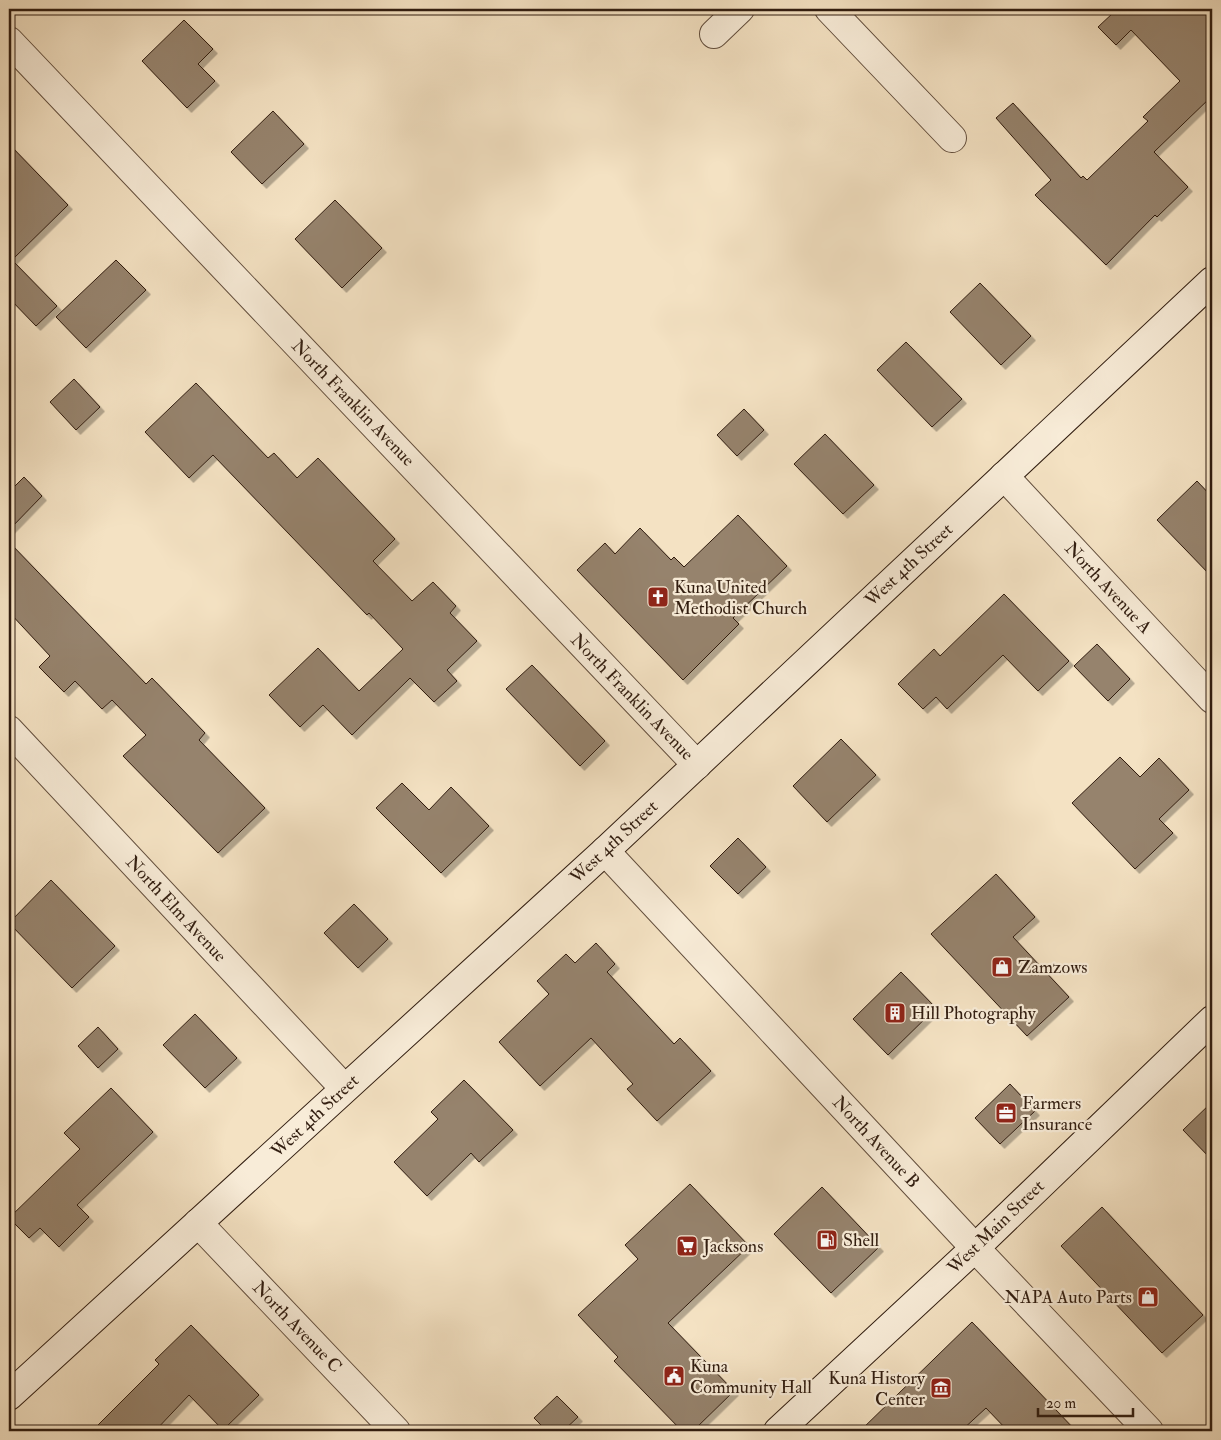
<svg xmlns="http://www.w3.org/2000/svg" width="1221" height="1440" font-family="'IM FELL Double Pica',serif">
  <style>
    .building { fill: #96836d; stroke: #311d10; filter: url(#shadow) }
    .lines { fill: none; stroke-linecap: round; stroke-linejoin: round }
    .street-casing { stroke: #624e3d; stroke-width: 30 }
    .secondary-casing { stroke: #311d10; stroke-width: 30 }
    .street { stroke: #f8ecd8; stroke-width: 28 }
    .secondary { stroke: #f8ecd8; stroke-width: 28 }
    .labels { text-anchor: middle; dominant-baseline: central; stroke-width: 4.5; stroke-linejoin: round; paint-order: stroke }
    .street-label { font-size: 18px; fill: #311d10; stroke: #f8ecd8 }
    .poi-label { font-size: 18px; fill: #311d10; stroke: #f8ecd8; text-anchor: start }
  </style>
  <defs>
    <filter id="shadow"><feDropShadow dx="4.5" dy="4.5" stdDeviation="0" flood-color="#0004"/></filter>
  </defs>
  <rect width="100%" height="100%" fill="#f4e2c3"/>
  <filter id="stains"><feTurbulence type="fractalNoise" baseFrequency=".004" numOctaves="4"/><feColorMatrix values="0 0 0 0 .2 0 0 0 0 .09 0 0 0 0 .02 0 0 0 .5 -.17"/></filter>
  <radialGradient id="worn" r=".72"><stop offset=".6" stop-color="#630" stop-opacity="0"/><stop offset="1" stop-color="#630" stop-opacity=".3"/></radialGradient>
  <g class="building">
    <path d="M 1110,9 L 1202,9 L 1212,20 L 1212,96 L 1154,152 L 1188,187 L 1157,217 L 1155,215 L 1106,265 L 1035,195 L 1051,180 L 996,118 L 1013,103 L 1081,178 L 1083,176 L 1087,180 L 1148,121 L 1143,117 L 1180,81 L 1131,30 L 1116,45 L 1098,27 L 1114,12 Z"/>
    <path d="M 184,20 L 213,49 L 198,64 L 215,81 L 187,108 L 142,61 Z"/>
    <path d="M 273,111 L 304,144 L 262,184 L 231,152 Z"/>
    <path d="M 9,144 L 68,205 L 12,260 L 57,306 L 36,326 L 9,298 Z"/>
    <path d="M 335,200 L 382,248 L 342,288 L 295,239 Z"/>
    <path d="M 116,260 L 146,290 L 86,348 L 56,317 Z"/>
    <path d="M 980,283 L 1031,336 L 1001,365 L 950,312 Z"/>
    <path d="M 906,342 L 962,399 L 932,427 L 877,370 Z"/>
    <path d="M 74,379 L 100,407 L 76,430 L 50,402 Z"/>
    <path d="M 196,383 L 268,458 L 274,453 L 297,478 L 318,458 L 395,539 L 373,561 L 412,601 L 433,582 L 456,606 L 450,613 L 477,641 L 447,670 L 457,681 L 434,702 L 410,678 L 352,735 L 323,705 L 300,727 L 269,695 L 318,648 L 359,691 L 403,649 L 369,613 L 367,615 L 213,455 L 189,478 L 145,432 Z"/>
    <path d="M 744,409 L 764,430 L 737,456 L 717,435 Z"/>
    <path d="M 825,434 L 874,485 L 843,514 L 794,464 Z"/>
    <path d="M 24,477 L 42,496 L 9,530 L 9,492 Z"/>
    <path d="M 1197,481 L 1212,497 L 1212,577 L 1157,520 Z"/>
    <path d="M 738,515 L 787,566 L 733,618 L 739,624 L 683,680 L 577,570 L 605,543 L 615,554 L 640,528 L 671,560 L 674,557 L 684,567 Z"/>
    <path d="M 9,542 L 146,684 L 152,678 L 205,733 L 199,740 L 265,808 L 218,853 L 123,756 L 146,735 L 112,700 L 102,709 L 75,681 L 64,692 L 39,667 L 50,656 L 9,612 Z"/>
    <path d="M 1004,594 L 1069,661 L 1038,691 L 1003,655 L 947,709 L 936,697 L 923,709 L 898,684 L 934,649 L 940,656 Z"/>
    <path d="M 1097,644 L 1130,679 L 1108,701 L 1074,666 Z"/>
    <path d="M 532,665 L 605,741 L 580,766 L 506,689 Z"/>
    <path d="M 841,739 L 876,775 L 827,822 L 793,786 Z"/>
    <path d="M 1120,757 L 1140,777 L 1159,758 L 1189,790 L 1159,819 L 1173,833 L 1135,869 L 1072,803 Z"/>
    <path d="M 402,783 L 429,810 L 451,787 L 489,826 L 441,873 L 376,808 Z"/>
    <path d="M 738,838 L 766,867 L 738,894 L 710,866 Z"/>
    <path d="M 996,874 L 1035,917 L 1013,937 L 1069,997 L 1027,1036 L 931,934 Z"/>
    <path d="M 51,880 L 115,946 L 72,988 L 9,923 Z"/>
    <path d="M 354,904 L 388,939 L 358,968 L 324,933 Z"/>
    <path d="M 596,943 L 615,964 L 607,972 L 674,1044 L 680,1038 L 711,1071 L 657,1121 L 627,1089 L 633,1084 L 591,1038 L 540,1086 L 499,1042 L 549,994 L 537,981 L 566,954 L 575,963 Z"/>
    <path d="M 901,972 L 936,1008 L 888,1055 L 853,1019 Z"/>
    <path d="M 195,1014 L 237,1058 L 205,1088 L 163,1045 Z"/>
    <path d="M 98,1027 L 118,1049 L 98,1068 L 78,1046 Z"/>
    <path d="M 464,1080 L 513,1130 L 479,1162 L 471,1153 L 427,1196 L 394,1162 L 438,1119 L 431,1112 Z"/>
    <path d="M 1010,1084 L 1035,1111 L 1000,1144 L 975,1118 Z"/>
    <path d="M 111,1088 L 153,1132 L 77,1205 L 89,1217 L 59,1247 L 40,1228 L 29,1238 L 9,1218 L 80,1149 L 64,1133 Z"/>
    <path d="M 1212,1102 L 1212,1160 L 1183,1130 Z"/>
    <path d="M 690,1184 L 749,1246 L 668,1323 L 734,1391 L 693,1431 L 682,1431 L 614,1361 L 618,1357 L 578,1315 L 638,1259 L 625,1245 Z"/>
    <path d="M 822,1187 L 879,1247 L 831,1293 L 774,1234 Z"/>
    <path d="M 1102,1207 L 1203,1315 L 1162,1353 L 1061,1246 Z"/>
    <path d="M 972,1322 L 1076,1431 L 1008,1431 L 986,1408 L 961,1431 L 860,1431 Z"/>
    <path d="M 191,1325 L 259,1395 L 223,1430 L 189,1395 L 155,1431 L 92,1431 L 159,1364 L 155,1360 Z"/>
    <path d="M 557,1396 L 578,1417 L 563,1431 L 547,1431 L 534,1418 Z"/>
  </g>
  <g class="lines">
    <g class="street-casing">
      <g id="street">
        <path d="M 829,9 L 952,138"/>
        <path d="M 714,34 L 740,9"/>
        <path d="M 9,41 L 697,765"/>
        <path d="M 1004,476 L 1212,699"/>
        <path d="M 9,730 L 344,1088"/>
        <path d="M 605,851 L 975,1248 L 1149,1431"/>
        <path d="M 198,1223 L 396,1431"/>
      </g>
    </g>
    <g class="secondary-casing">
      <g id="secondary">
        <path d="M 9,1396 L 605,851 L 1212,281"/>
        <path d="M 778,1431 L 975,1248 L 1212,1020"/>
      </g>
    </g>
    <use href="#street" class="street"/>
    <use href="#secondary" class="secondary"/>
  </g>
  <defs>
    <g id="church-square" transform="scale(1.125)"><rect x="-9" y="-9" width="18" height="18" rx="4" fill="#8f2418" stroke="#f8ecd8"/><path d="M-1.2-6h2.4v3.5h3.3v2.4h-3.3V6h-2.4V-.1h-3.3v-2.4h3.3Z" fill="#fff"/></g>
    <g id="shop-square" transform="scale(1.125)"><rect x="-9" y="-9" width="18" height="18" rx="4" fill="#8f2418" stroke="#f8ecd8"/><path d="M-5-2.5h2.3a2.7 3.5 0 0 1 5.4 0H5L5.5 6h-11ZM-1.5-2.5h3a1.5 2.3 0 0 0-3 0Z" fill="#fff"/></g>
    <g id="building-square" transform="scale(1.125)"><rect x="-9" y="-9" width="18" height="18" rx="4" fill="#8f2418" stroke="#f8ecd8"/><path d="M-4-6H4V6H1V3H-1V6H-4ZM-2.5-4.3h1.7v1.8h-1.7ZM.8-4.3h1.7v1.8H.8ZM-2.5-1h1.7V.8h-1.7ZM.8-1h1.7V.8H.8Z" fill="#fff"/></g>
    <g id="office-square" transform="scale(1.125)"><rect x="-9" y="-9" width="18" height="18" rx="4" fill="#8f2418" stroke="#f8ecd8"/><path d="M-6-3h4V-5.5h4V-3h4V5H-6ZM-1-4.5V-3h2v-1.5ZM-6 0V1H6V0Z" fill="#fff"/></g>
    <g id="fuel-square" transform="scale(1.125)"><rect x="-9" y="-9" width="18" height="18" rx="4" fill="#8f2418" stroke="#f8ecd8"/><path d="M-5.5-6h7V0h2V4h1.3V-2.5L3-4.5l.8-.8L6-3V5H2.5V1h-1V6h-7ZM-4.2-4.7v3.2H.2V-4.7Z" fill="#fff"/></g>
    <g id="supermarket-square" transform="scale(1.125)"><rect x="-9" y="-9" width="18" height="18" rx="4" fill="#8f2418" stroke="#f8ecd8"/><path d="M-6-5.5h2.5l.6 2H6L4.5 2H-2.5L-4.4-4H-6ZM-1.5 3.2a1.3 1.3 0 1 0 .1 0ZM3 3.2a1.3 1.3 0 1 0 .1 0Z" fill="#fff"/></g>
    <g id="civic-square" transform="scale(1.125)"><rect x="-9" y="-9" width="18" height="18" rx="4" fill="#8f2418" stroke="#f8ecd8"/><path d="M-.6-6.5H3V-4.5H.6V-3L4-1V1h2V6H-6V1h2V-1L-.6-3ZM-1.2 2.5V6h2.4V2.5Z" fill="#fff"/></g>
    <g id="museum-square" transform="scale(1.125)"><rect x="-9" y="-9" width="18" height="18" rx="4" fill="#8f2418" stroke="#f8ecd8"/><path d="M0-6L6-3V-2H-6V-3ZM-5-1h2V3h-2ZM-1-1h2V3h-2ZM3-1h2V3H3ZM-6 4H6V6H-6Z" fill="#fff"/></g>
  </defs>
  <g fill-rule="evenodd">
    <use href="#church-square" x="658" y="597"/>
    <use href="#shop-square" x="1002" y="967"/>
    <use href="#building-square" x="895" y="1013"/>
    <use href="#office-square" x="1006" y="1113"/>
    <use href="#fuel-square" x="827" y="1240"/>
    <use href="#supermarket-square" x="687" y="1246"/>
    <use href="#shop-square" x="1148" y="1297"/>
    <use href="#civic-square" x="674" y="1376"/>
    <use href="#museum-square" x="941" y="1388"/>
  </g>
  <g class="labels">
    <g class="street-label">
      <text transform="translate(353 403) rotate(46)">North Franklin Avenue</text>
      <text transform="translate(909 565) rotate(-43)">West 4th Street</text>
      <text transform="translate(1108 588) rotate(47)">North Avenue A</text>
      <text transform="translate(632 697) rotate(46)">North Franklin Avenue</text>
      <text transform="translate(614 842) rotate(-43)">West 4th Street</text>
      <text transform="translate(176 909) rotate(47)">North Elm Avenue</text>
      <text transform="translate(315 1116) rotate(-43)">West 4th Street</text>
      <text transform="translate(876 1142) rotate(47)">North Avenue B</text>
      <text transform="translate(996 1227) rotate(-44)">West Main Street</text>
      <text transform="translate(297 1327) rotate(46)">North Avenue C</text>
    </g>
    <g class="poi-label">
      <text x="674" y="587">Kuna United<tspan x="674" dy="21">Methodist Church</tspan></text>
      <text x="1018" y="967">Zamzows</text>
      <text x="911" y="1013">Hill Photography</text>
      <text x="1022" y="1103">Farmers<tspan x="1022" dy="21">Insurance</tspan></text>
      <text x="843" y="1240">Shell</text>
      <text x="703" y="1246">Jacksons</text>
      <text x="1132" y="1297" text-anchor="end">NAPA Auto Parts</text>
      <text x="690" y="1366">Kuna<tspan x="690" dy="21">Community Hall</tspan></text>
      <text x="925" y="1378" text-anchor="end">Kuna History<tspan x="925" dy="21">Center</tspan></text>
    </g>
  </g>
  <rect width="1221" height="1440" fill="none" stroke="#f4e2c3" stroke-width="30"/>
  <rect x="10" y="10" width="1201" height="1420" fill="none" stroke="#311d10" stroke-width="2.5"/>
  <rect x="15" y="15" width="1191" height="1410" fill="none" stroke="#311d10"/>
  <path d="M1038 1408v8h95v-8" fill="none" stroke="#311d10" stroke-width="2.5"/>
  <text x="1046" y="1408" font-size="15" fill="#311d10" stroke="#f8ecd8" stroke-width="4" paint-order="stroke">20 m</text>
  <rect width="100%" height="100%" filter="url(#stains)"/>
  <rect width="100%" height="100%" fill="url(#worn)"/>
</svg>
